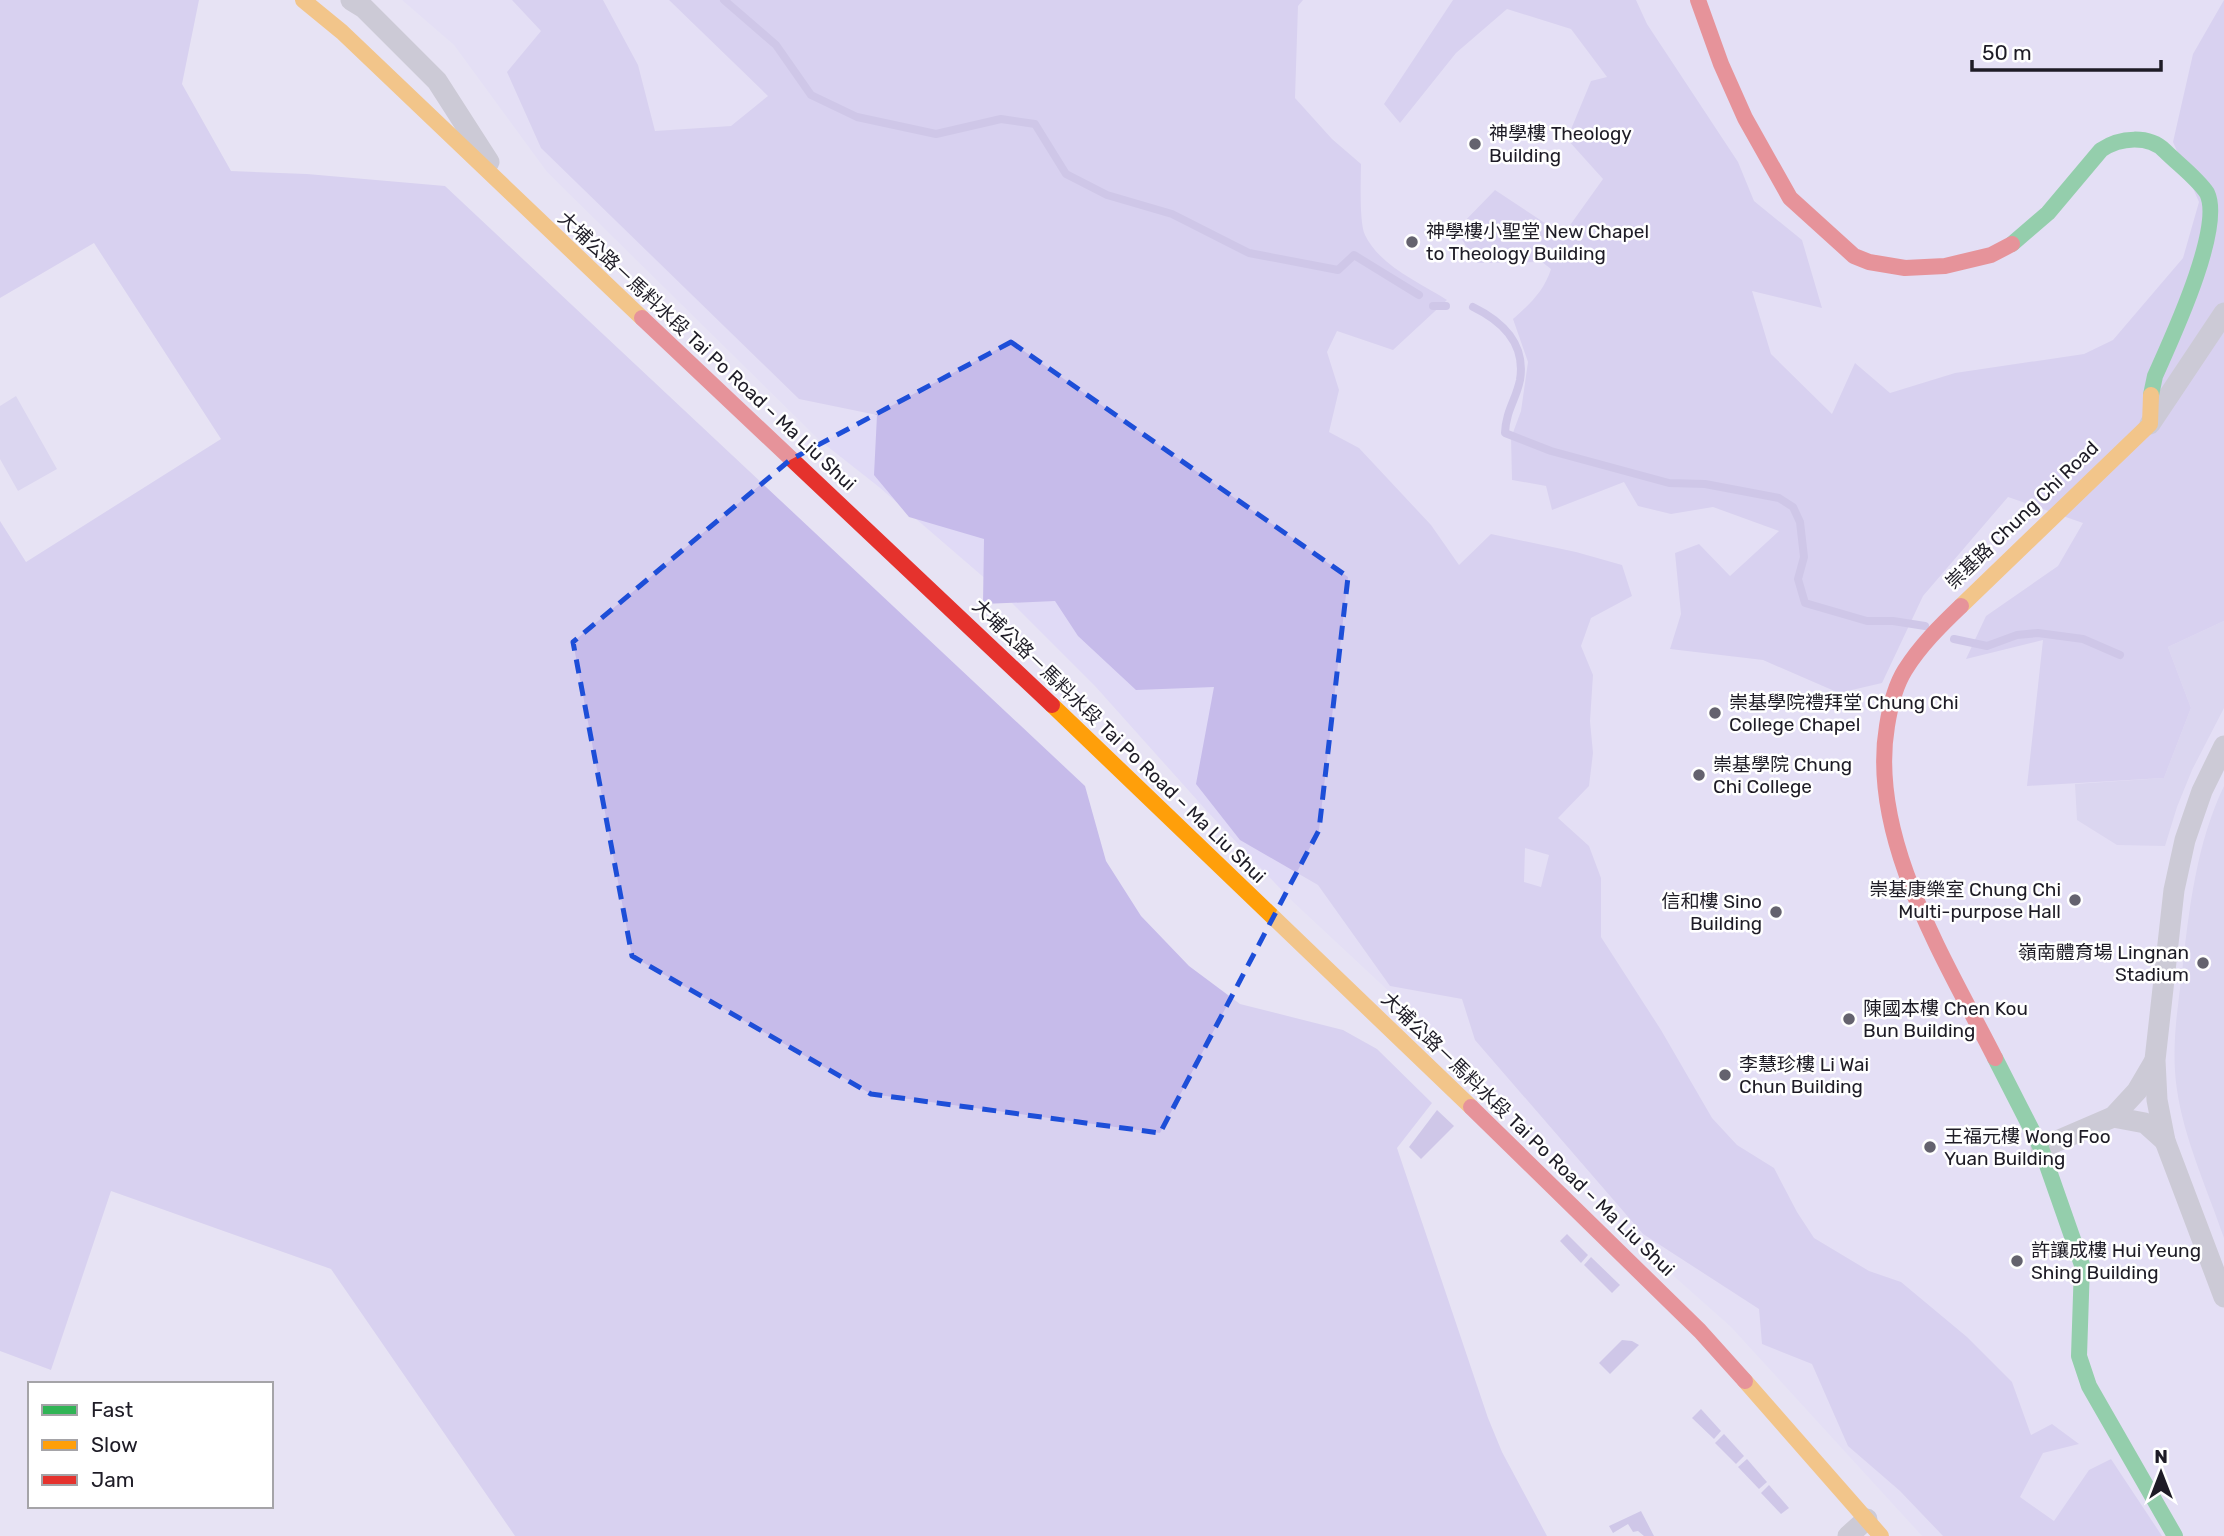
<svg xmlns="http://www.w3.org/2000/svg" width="2224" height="1536" font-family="Rubik,'Noto Sans TC',sans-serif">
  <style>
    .built { fill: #e0daf6 }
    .green { fill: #cdc5eb }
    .forest { fill: #c6bbea; fill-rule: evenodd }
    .water { fill: #b1a5da }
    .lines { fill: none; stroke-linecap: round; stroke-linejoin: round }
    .stream { stroke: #b1a5da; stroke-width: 8 }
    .street { stroke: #acabb1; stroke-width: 21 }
    .fast { stroke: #30b455; stroke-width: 16 }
    .slow { stroke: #ff9f0a; stroke-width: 16 }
    .jam { stroke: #e5322d; stroke-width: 16 }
    .marked { fill: none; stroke: #1d4ed8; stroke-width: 5; stroke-dasharray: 14 9; stroke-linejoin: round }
    .poi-dot { fill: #64626e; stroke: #fff; stroke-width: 2.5 }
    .labels { text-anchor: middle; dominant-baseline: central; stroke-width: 5; stroke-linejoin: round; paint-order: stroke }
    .poi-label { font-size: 19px; fill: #1e1c26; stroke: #fff; text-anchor: start }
    .street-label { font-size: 19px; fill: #1e1c26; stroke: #fff }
  </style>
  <rect width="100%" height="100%" fill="#e7e3f4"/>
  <path class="built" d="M 402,0 L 2224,0 L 2224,1536 L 1922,1536 L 1731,1327 L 1650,1255 L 1411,1012 L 1291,900 L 1206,810 L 1095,686 L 1002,593 L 879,487 L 818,439 L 547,172 L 454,45 Z"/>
  <g class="green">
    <path d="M 16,396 L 57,469 L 18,491 L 0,459 L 0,406 Z"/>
    <path d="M 2224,621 L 2224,708 L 2192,770 L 2177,807 L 2165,846 L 2117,845 L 2077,820 L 2075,784 L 2164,778 L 2191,708 L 2168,647 Z"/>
    <path d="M 2224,786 L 2224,1238 C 2208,1191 2184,1139 2177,1090 C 2171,1051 2177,1012 2182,973 C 2189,909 2196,845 2224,786 Z"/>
  </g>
  <g class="forest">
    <path d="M 0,0 L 199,0 L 182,84 L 231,171 L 307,174 L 445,186 L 1085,786 L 1106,861 L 1141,916 L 1189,966 L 1240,1004 L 1343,1030 L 1377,1049 L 1432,1103 L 1397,1148 L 1488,1418 L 1502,1452 L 1547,1536 L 515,1536 L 331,1269 L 111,1191 L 51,1370 L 0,1351 L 0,521 L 26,562 L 221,439 L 94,243 L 0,298 Z"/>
    <path d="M 512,0 L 603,0 L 638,65 L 655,131 L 731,126 L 768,96 L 669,0 L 1303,0 L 1298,6 L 1295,98 L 1332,139 L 1361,164 C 1361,180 1359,222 1365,235 C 1380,266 1419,282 1447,300 L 1393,350 L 1337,331 L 1327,352 L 1339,390 L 1329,432 L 1359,448 L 1431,525 L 1459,565 L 1491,534 L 1576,552 L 1622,565 L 1632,596 L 1591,618 L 1581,646 L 1593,675 L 1590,721 L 1593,753 L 1589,786 L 1558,818 L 1589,846 L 1601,878 L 1601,937 L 1661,1030 L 1712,1118 L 1737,1145 L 1774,1168 L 1797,1212 L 1814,1238 L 1869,1271 L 1901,1282 L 1967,1337 L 2012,1382 L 2031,1435 L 2052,1424 L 2079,1444 L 2043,1453 L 2020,1497 L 2054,1521 L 2089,1470 L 2111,1459 L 2162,1536 L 1943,1536 L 1900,1491 L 1848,1446 L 1812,1364 L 1762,1344 L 1759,1309 L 1643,1234 L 1475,1040 L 1462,999 L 1390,986 L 1318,885 L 1240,840 L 1196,784 L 1214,687 L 1136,690 L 1078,636 L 1055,601 L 983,604 L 984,539 L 909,517 L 874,475 L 877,415 L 799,399 L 541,148 L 507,72 L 541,31 ZM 1525,848 L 1549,855 L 1541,887 L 1524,882 Z"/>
    <path d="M 1453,0 L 1636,0 L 1647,24 L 1738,162 L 1754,201 L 1802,240 L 1822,308 L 1752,291 L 1771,354 L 1832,414 L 1855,363 L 1890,393 L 1955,373 L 2084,354 L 2113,340 L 2183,258 L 2199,202 L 2173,142 L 2193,54 L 2224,0 L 2224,621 L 2168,647 L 2191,708 L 2164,778 L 2027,786 L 2043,640 L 1966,659 L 1986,616 L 2058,566 L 2083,523 L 2008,497 L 1923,596 L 1882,683 L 1839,693 L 1763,660 L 1670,649 L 1681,614 L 1675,553 L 1699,544 L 1730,576 L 1779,531 L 1713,507 L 1671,514 L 1638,506 L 1624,482 L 1552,510 L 1546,486 L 1512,480 L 1511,438 L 1521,411 L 1528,362 L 1513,319 C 1530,304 1544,291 1551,269 L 1542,262 L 1477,263 L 1456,230 L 1495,190 L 1563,235 L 1603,179 L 1567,139 L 1591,81 L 1607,77 L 1571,29 L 1507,9 L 1456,53 L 1400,123 L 1384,104 Z"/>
  </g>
  <g class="water">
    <path d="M 1437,1110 L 1454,1126 L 1421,1159 L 1409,1147 Z"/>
    <path d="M 1567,1234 L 1588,1255 L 1581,1263 L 1560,1241 Z"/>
    <path d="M 1591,1257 L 1620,1285 L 1612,1293 L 1584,1265 Z"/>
    <path d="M 1622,1340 L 1632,1341 L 1639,1345 L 1610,1374 L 1599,1363 Z"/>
    <path d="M 1701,1409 L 1721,1431 L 1714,1439 L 1692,1418 Z"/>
    <path d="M 1724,1434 L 1744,1456 L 1736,1464 L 1715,1443 Z"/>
    <path d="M 1747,1459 L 1767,1482 L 1759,1489 L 1738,1467 Z"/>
    <path d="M 1769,1485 L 1789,1508 L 1781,1514 L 1761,1493 Z"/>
    <path d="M 1641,1511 L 1654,1536 L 1644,1536 L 1638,1531 L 1633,1532 L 1628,1524 L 1613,1533 L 1609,1526 Z"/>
  </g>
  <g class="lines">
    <g class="stream">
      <path d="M 724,0 L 776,45 L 811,95 L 857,117 L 936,134 L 1001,119 L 1035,124 L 1066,174 L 1107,195 L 1172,214 L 1249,253 L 1338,270 L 1354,255 L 1419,295"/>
      <path d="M 1433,306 L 1446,306"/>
      <path d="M 1473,307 C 1502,321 1526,344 1520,380 C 1516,400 1506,410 1505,433 L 1551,451 L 1669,483 L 1705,484 L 1779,498 L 1793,507 L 1800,522 L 1804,557 L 1798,579 L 1805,603 L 1867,621 L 1893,621 L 1925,626"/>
      <path d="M 1954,639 L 1987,646 L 2017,635 L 2038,633 L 2083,639 L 2120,655"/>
    </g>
    <g class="street">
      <path d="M 351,0 L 364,8 L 437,81 L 489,162"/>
      <path d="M 2150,424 L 2224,313"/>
      <path d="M 2224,746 L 2202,791 L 2185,840 L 2174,890 L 2155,1060 L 2157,1100 L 2165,1141 L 2224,1297"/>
      <path d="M 2113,1117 L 2145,1123 L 2165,1141"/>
      <path d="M 2041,1148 L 2113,1117 L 2137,1091 L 2154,1062"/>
      <path d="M 1848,1536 L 1867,1519"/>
    </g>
    <g class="fast">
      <path d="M 2012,244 L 2048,213 L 2101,150 C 2120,137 2149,135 2165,151 C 2178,164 2197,178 2207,193 C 2224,228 2171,340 2155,376 L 2151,395"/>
      <path d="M 1995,1058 L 2041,1148 L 2082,1265 L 2079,1356 L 2089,1386 L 2175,1536"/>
    </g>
    <g class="slow">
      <path d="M 303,0 L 342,32 L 642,318"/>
      <path d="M 1961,606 L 2150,424 L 2151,395"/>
      <path d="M 1052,705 L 1471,1107"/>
      <path d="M 1745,1381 L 1881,1536"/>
    </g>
    <g class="jam">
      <path d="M 1698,0 L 1721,64 L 1745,118 L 1790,198 L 1854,256 L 1869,262 L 1905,268 L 1945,266 L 1991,255 L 2012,244"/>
      <path d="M 642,318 L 1052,705"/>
      <path d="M 1961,606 C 1940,626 1920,646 1905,670 C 1895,686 1890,707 1887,726 C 1868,838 1946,961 1995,1058"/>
      <path d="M 1471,1107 L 1700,1331 L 1745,1381"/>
    </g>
  </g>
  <path d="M0 0H2224V1536H0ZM 1011,342 L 1348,577 L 1319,830 L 1160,1133 L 871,1094 L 632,956 L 573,642 L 790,460 Z" fill="#e7e3f4" fill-opacity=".55" fill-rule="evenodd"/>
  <path class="marked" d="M 1011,342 L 1348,577 L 1319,830 L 1160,1133 L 871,1094 L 632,956 L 573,642 L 790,460 Z"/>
  <g class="poi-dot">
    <circle cx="1475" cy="144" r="7"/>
    <circle cx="1412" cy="242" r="7"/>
    <circle cx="1715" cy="713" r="7"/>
    <circle cx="1699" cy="775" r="7"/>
    <circle cx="2075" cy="900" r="7"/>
    <circle cx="1776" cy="912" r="7"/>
    <circle cx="2203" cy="963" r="7"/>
    <circle cx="1849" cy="1019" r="7"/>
    <circle cx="1725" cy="1075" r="7"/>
    <circle cx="1930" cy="1147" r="7"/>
    <circle cx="2017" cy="1261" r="7"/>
  </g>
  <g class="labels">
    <g class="poi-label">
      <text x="1489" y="133">神學樓 Theology<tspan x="1489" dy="22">Building</tspan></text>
      <text x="1426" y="231">神學樓小聖堂 New Chapel<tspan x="1426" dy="22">to Theology Building</tspan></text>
      <text x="1729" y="702">崇基學院禮拜堂 Chung Chi<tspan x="1729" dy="22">College Chapel</tspan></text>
      <text x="1713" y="764">崇基學院 Chung<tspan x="1713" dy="22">Chi College</tspan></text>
      <text x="2061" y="889" text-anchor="end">崇基康樂室 Chung Chi<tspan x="2061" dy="22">Multi-purpose Hall</tspan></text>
      <text x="1762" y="901" text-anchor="end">信和樓 Sino<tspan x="1762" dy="22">Building</tspan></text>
      <text x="2189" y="952" text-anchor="end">嶺南體育場 Lingnan<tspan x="2189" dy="22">Stadium</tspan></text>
      <text x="1863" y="1008">陳國本樓 Chen Kou<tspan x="1863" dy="22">Bun Building</tspan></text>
      <text x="1739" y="1064">李慧珍樓 Li Wai<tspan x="1739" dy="22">Chun Building</tspan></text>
      <text x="1944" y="1136">王福元樓 Wong Foo<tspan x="1944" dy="22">Yuan Building</tspan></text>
      <text x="2031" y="1250">許讓成樓 Hui Yeung<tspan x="2031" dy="22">Shing Building</tspan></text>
    </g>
    <g class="street-label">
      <text transform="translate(707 351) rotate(43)">大埔公路－馬料水段 Tai Po Road – Ma Liu Shui</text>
      <text transform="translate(2022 515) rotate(-44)">崇基路 Chung Chi Road</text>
      <text transform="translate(1119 741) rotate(44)">大埔公路－馬料水段 Tai Po Road – Ma Liu Shui</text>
      <text transform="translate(1528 1134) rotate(44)">大埔公路－馬料水段 Tai Po Road – Ma Liu Shui</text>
    </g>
  </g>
  <rect x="28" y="1382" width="245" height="126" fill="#ffffff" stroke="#a5a4a8" stroke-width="2"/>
  <rect x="42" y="1405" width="35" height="10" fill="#30b455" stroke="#a5a4a8" stroke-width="2"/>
  <text x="91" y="1417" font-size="21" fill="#1e1c26">Fast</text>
  <rect x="42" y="1440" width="35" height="10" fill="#ff9f0a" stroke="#a5a4a8" stroke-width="2"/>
  <text x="91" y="1452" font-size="21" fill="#1e1c26">Slow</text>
  <rect x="42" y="1475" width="35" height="10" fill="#e5322d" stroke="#a5a4a8" stroke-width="2"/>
  <text x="91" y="1487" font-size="21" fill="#1e1c26">Jam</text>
  <g transform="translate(2161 1473)" stroke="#ffffff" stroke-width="5" paint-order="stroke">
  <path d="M0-5L12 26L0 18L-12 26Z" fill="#1e1c26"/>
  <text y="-10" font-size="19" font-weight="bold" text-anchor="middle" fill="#1e1c26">N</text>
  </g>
  <path d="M1972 60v10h189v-10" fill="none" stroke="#1e1c26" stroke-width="3.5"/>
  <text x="1982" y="60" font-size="21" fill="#1e1c26" stroke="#ffffff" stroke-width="5" paint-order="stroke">50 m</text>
</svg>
